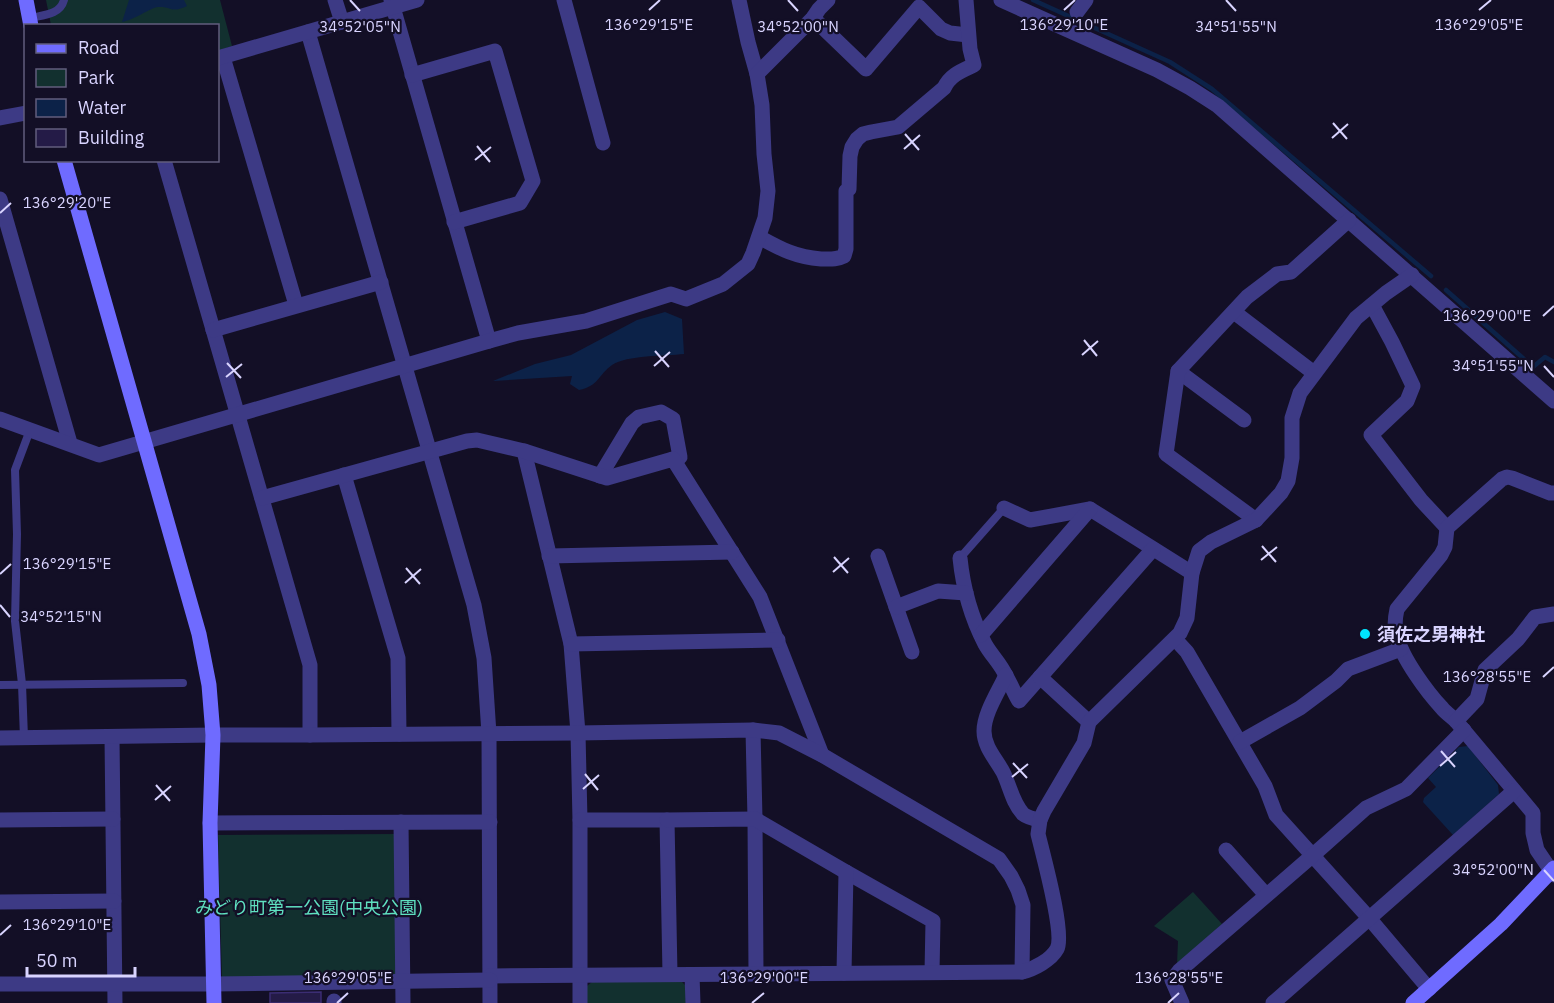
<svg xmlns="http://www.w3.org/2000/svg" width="1554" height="1003" font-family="'IBM Plex Sans','Noto Sans JP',sans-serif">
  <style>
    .green { fill: #12302f }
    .water { fill: #0c2248 }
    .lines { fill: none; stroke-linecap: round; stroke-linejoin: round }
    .stream { stroke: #0c2248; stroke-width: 4.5 }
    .building { fill: #241b47; stroke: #3b2d73; stroke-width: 1.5 }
    .lane { stroke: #3d3a85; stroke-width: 8 }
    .street { stroke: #3d3a85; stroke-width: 15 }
    .secondary { stroke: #6f6bff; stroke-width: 15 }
    .ticks { fill: none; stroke: #d9d4ff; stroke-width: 2 }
    .poi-dot { fill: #00e5ff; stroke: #130f26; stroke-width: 2 }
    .labels { text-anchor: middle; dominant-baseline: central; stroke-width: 4.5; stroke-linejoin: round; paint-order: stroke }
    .poi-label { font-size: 18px; font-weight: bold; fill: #d9d4ff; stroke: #130f26; text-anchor: start }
    .park-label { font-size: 18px; fill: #5fe0c0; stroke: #130f26 }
    .ticks-label { font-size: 15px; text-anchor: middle; fill: #d9d4ff; stroke: #130f26; stroke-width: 4.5; stroke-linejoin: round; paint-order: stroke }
  </style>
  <rect width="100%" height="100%" fill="#130f26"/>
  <g class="green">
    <path d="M 46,0 L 220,0 L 232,46 L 218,51 L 218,26 L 51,25 Z"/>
    <path d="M 398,834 L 397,978 L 222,981 L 218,835 Z"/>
    <path d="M 1193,892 L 1222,924 L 1177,964 L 1178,941 L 1154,926 Z"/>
    <path d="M 681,981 L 686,986 L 686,1003 L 587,1003 L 587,986 L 592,982 Z"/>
  </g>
  <g class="water">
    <path d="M 129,0 L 184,0 L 187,6 C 170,14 172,6 158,7 C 150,8 134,20 122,22 Z"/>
    <path d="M 665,312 L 682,319 L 684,354 C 665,356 627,355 612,365 C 598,375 599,386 579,390 L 570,384 L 572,376 L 493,381 L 535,364 L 571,355 L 637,320 Z"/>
    <path d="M 1468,746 L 1498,785 L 1499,794 L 1453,835 L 1423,802 L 1424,798 L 1436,787 L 1428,778 L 1459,747 Z"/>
  </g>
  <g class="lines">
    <g class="stream">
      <path d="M 1033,0 L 1170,62 L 1212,89 L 1431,276"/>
      <path d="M 1446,290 L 1533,367 L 1545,357 L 1554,362"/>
    </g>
  </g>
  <path class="building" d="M 321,992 L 321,1003 L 270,1003 L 270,993 Z"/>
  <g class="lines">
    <g class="lane">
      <path d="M 30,18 C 43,15 60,15 64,0"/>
      <path d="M 960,558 L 1004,508"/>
      <path d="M 0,685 L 183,683"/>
      <path d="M 24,738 L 22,684 L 15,621 L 17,534 L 15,470 L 30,430"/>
    </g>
    <g class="street">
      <path d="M 335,0 L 342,22"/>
      <path d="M 391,0 L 489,341"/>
      <path d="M 564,0 L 603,143"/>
      <path d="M 739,0 L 748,42 L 757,74"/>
      <path d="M 1001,0 L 1157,70 L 1190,88 L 1218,106 L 1554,401"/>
      <path d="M 1077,12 L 1086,0"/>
      <path d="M 813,18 L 866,69 L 919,7 L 941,29 L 950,33 L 968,35"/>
      <path d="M 308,32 L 474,605 L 484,658 L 489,734 L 490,1003"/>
      <path d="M 223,57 L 296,305"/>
      <path d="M 218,58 L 417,0"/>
      <path d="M 412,75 L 495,51 L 533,181 L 520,203 L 454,222"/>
      <path d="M 0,118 L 26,113"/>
      <path d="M 164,160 L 310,665 L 310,735"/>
      <path d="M 0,199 L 70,443"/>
      <path d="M 759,237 C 781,249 795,257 821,259 C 830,259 836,260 844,256 L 846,249 L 846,191 L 849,189 L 850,156 L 852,147 L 857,139 L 863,134 L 871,132 L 898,127 L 944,88 C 950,75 961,71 974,65 L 970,49 L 966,0"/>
      <path d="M 1372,305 L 1392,342 L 1413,386 L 1407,401 L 1371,435 L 1421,500 L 1447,528"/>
      <path d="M 1234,312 L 1314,373"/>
      <path d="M 213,330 L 381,282"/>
      <path d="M 1178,371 L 1244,420"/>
      <path d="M 0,419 L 99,455 L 489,341 L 518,333 L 586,321 L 671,294 L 686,299 L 723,284 L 748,264 L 753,253 L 765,218 L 768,191 L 764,154 L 762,105 L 757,74 L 813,18 L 819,9 L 828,0"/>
      <path d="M 524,451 L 571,644 L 578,733 L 580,820 L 580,1003"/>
      <path d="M 344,475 L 398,658 L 399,734"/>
      <path d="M 600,476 L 632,423 L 639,417 L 661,412 L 673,419 L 680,457 L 673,459"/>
      <path d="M 1554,493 L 1550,493 L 1512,478 L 1507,477 L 1502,479 L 1447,528 L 1445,547 L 1441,555 L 1397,609 C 1395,618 1394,628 1397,637 C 1402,658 1427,692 1442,708 C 1446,713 1452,717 1456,721 L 1533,813 L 1533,833 L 1537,850 L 1554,875"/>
      <path d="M 262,498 L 467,441 L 477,440 L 524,451 L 607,478 L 673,459 L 760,597 L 822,755"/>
      <path d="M 1004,508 L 1030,520 L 1090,509 L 1192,573"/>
      <path d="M 1256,520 L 1166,454 L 1178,371 L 1247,297 L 1277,274 L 1291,272 L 1349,220"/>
      <path d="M 549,556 L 732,552"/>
      <path d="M 878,556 L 912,652"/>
      <path d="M 960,558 C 963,588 971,617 985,644 C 991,655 1001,664 1006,676 C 1011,684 1014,693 1019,701 L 1153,549"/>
      <path d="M 896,607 L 938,591 L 966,593"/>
      <path d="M 981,635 L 1090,509"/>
      <path d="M 1175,639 L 1187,652 L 1265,786 L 1276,815 L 1369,918 L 1429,989"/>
      <path d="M 571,644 L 778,640"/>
      <path d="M 1006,675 C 999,691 984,713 984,731 C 984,747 996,759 1003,772 C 1010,786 1012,802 1023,814 C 1028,818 1034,819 1040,820"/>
      <path d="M 1040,677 L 1089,722"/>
      <path d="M 1456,721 L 1477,699 L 1485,670 L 1518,639 L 1535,617 L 1554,614"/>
      <path d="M 753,730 L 755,819 L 756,974"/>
      <path d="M 112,737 L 115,1003"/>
      <path d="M 0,738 L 213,735 L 310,735 L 578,733 L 753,730 L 779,733 L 822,755 L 999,859 L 1011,876 L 1018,890 L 1023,905 L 1022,972"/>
      <path d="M 1240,742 L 1300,708 L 1336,681 L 1348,669 L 1401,649"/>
      <path d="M 0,820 L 113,819"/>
      <path d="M 580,820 L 667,820 L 670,974"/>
      <path d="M 667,820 L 755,819 L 846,872 L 933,921 L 932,972"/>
      <path d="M 401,822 L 403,1003"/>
      <path d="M 210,823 L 490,822"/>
      <path d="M 1226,850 L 1266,895"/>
      <path d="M 0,902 L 114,901"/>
      <path d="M 844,973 L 846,872"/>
      <path d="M 692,975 L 693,1003"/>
      <path d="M 490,976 L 1022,972 C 1034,969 1051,960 1057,949 C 1065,934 1043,855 1038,834 L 1040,820 L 1044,811 L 1084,743 L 1089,722 L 1180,633 L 1187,618 L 1192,573 L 1199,551 L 1211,542 L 1256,520 L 1281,493 L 1288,481 L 1292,458 L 1292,418 L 1300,393 L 1356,318 L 1386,293 L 1412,275"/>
      <path d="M 0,984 L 213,984 L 490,980"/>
      <path d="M 334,1001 L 334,1003"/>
      <path d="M 1182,1003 L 1172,980 L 1179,971 L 1312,856 L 1366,808 L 1406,789 L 1464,730"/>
      <path d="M 1273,1003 L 1514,791"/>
    </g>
    <g class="secondary">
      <path d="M 26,0 L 31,26"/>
      <path d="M 64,160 L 199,634 L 209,685 L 213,735 L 210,823 L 214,1003"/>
      <path d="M 1413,1003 L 1501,924 L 1554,868"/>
    </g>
  </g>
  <path class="ticks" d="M 350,0 L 360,11M 788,0 L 798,11M 1226,0 L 1236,11M 649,10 L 660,0M 1064,10 L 1075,0M 1479,10 L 1491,0M 1333,123 L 1347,139M 905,134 L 919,150M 1332,138 L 1348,124M 477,146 L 490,162M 904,149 L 920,135M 475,160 L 491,147M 0,213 L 11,203M 1543,316 L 1554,306M 1084,340 L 1097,356M 655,351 L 669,367M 1082,355 L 1098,341M 227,363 L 241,378M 654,366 L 670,352M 1544,366 L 1554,377M 226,377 L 242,364M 1262,546 L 1276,562M 834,557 L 848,573M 1261,560 L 1277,547M 406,568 L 420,584M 833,572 L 849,558M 0,574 L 11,564M 405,583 L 421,569M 0,605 L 10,617M 1543,677 L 1554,667M 1441,751 L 1455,767M 1013,763 L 1027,778M 1440,766 L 1456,752M 585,774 L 598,790M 1012,777 L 1028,764M 156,785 L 170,801M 583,789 L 599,775M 155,800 L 171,786M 1544,870 L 1554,881M 0,935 L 11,925M 337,1003 L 348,993M 752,1003 L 764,993M 1168,1003 L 1179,993"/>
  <circle class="poi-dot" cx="1365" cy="634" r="6"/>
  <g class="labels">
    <g class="poi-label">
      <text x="1377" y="634">須佐之男神社</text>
    </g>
    <g class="park-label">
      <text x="309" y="907">みどり町第一公園(中央公園)</text>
    </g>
  </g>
  <g class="ticks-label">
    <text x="649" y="30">136°29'15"E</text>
    <text x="1064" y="30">136°29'10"E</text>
    <text x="1479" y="30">136°29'05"E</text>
    <text x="360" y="32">34°52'05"N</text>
    <text x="798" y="32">34°52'00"N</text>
    <text x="1236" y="32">34°51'55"N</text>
    <text x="67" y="208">136°29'20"E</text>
    <text x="1487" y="321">136°29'00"E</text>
    <text x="1493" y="371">34°51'55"N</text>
    <text x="67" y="569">136°29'15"E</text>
    <text x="61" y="622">34°52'15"N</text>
    <text x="1487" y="682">136°28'55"E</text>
    <text x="1493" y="875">34°52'00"N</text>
    <text x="67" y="930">136°29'10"E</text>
    <text x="348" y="983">136°29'05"E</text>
    <text x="764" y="983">136°29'00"E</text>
    <text x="1179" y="983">136°28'55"E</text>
  </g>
  <rect x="24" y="24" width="195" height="138" fill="#130f26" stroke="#625e7d" stroke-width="1.5"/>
  <rect x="36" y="44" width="30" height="9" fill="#6f6bff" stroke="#625e7d" stroke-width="1.5"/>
  <text x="78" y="54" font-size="18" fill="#d9d4ff">Road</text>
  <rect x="36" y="69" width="30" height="18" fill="#12302f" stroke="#625e7d" stroke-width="1.5"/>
  <text x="78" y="84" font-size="18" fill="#d9d4ff">Park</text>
  <rect x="36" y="99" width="30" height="18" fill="#0c2248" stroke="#625e7d" stroke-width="1.5"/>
  <text x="78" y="114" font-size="18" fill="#d9d4ff">Water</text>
  <rect x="36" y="129" width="30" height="18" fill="#241b47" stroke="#625e7d" stroke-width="1.5"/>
  <text x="78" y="144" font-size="18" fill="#d9d4ff">Building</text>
  <path d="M27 967v9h108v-9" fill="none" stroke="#d9d4ff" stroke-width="3"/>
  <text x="36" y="967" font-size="18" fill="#d9d4ff" stroke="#130f26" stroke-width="4.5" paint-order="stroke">50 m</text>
</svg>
